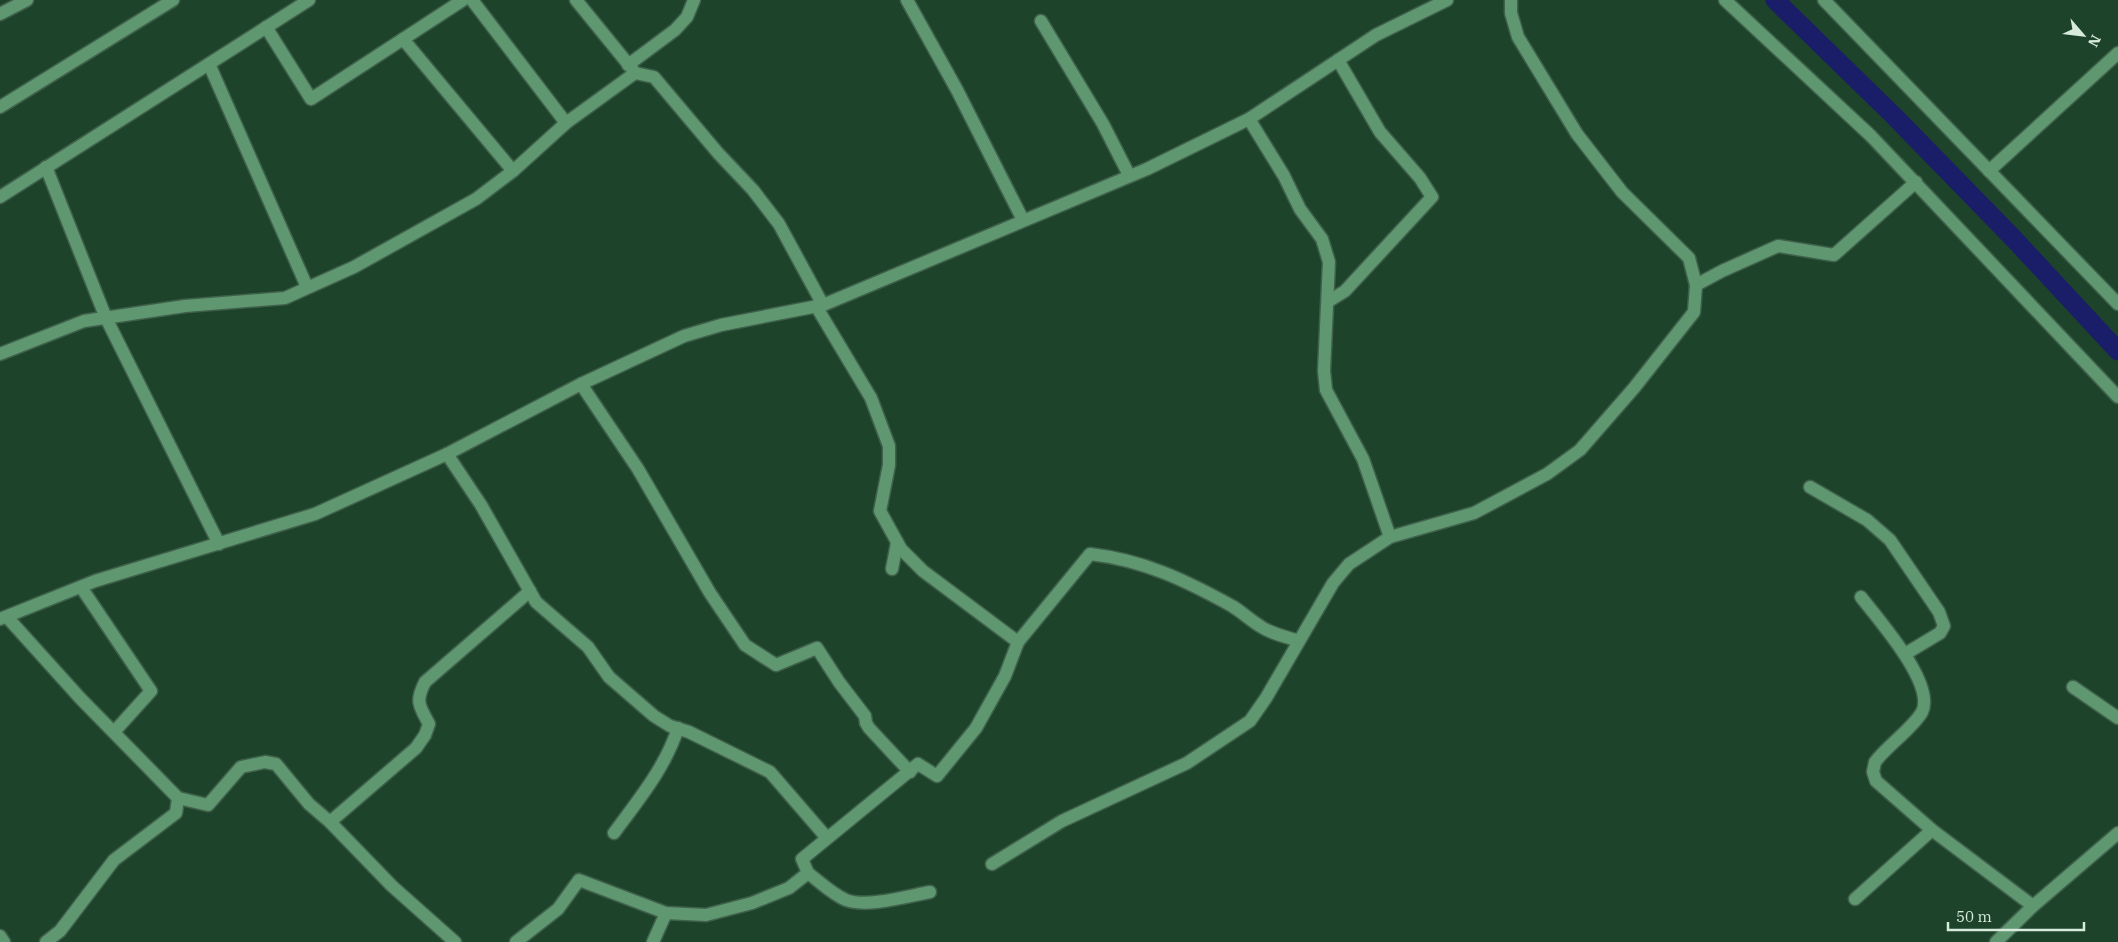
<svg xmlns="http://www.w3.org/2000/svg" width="2118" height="942" font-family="'IBM Plex Serif',serif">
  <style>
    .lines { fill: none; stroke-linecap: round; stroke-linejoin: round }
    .canal { stroke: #1a1e68; stroke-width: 19 }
    .minor-casing { stroke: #3f614b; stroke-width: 15 }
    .minor { stroke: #5f9770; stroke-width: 12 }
  </style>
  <rect width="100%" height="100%" fill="#1e432b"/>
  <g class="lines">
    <path class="canal" d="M 1775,0 L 1894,116 L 2014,239 L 2118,351"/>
    <g class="minor-casing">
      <g id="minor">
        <path d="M 472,0 L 566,123"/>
        <path d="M 576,0 L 633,70"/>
        <path d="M 907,0 L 957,90 L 1023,220"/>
        <path d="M 1725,0 L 1871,136 L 2118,397"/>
        <path d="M 1824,0 L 2118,304"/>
        <path d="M 0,14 L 27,0"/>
        <path d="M 1041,21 L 1103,124 L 1129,175"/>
        <path d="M 266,27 L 311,99 L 463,0"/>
        <path d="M 403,39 L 513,171"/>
        <path d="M 209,64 L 307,287"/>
        <path d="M 628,65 L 675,30 L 687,17 L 694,0"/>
        <path d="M 0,107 L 173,0"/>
        <path d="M 46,167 L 106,318 L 219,544"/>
        <path d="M 1989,171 L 2118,53"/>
        <path d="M 0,197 L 309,0"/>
        <path d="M 1696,285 L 1722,271 L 1778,246 L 1834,255 L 1916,182"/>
        <path d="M 1329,301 L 1345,291 L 1432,197 L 1420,178 L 1380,132 L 1338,60"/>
        <path d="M 816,306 L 871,398 L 889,446 L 889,465 L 880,511 L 901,549 L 923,571 L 1018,642"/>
        <path d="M 0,354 L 84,321 L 185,306 L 285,298 L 354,267 L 476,199 L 513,171 L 566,123 L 635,73 L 654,77 L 718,153 L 753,190 L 779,224 L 823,305"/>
        <path d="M 581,384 L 638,469 L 710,593 L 745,645 L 776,665 L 817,648 L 839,682 L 865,716 L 866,723 L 869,728 L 910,772"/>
        <path d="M 447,454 L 481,505 L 536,602 L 588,647 L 609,677 L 654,716 L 670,726 L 689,732 L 770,772 L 827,838"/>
        <path d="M 1810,487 L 1867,520 L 1890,540 L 1939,612 L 1944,626 L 1940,633 L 1905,654"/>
        <path d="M 1390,537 L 1474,513 L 1547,474 L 1580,450 L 1634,388 L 1694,312 L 1696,285 L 1689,258 L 1622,192 L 1577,134 L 1518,37 L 1511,13 L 1511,0"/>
        <path d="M 892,569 L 897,543"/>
        <path d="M 81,587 L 151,691 L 114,732"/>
        <path d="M 1861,597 C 1878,619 1936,684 1922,712 C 1913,728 1887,746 1875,762 L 1873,772 L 1876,781 L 1932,830 L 2033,906"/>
        <path d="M 7,617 L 80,698 L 178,798 L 176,813 L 114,860 L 60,931 L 46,942"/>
        <path d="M 0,619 L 95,581 L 315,514 L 447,454 L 581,384 L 684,336 L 721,325 L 823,305 L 1147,169 L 1249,119 L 1376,35 L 1447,0"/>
        <path d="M 2073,687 L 2118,718"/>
        <path d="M 178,798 L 208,805 L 241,767 L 265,762 L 276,764 L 309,804 L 330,822 L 392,886 L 455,942"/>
        <path d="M 330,822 L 416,748 L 425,735 L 429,724 C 419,705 415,702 425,682 L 530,591"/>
        <path d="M 614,833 C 639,799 665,768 678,728"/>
        <path d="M 992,864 L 1062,821 L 1187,763 L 1250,721 L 1266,698 L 1333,583 L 1349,564 L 1390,537 L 1363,459 L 1326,390 L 1324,371 L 1329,262 L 1322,239 L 1300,209 L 1284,176 L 1249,119"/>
        <path d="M 808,873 C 820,882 832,894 846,900 C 867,908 908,896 930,892"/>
        <path d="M 1855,899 L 1932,830"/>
        <path d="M 0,936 L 4,942"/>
        <path d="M 516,942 L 558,909 L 579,880 L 666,913 L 706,915 L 752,903 L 789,888 L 808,873 L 802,859 L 918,764 L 937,776 L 976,728 L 1005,676 L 1018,642 L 1090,554 C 1143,560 1185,580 1232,606 C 1242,612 1250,620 1260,626 C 1271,634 1287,637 1299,641"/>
        <path d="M 653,942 L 666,913"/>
        <path d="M 1996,942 L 2033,906 L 2118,833"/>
      </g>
    </g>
    <use href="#minor" class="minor"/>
  </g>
  <g transform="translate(2083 35) rotate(118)" stroke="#1e432b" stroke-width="4" paint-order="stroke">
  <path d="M0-4L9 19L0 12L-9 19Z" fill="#d7ebdc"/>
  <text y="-8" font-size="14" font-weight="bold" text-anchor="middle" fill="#d7ebdc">N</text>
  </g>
  <path d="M1948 922v8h136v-8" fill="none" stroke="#d7ebdc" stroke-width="2.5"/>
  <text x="1956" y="922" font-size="15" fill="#d7ebdc" stroke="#1e432b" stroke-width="4" paint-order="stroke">50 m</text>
</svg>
